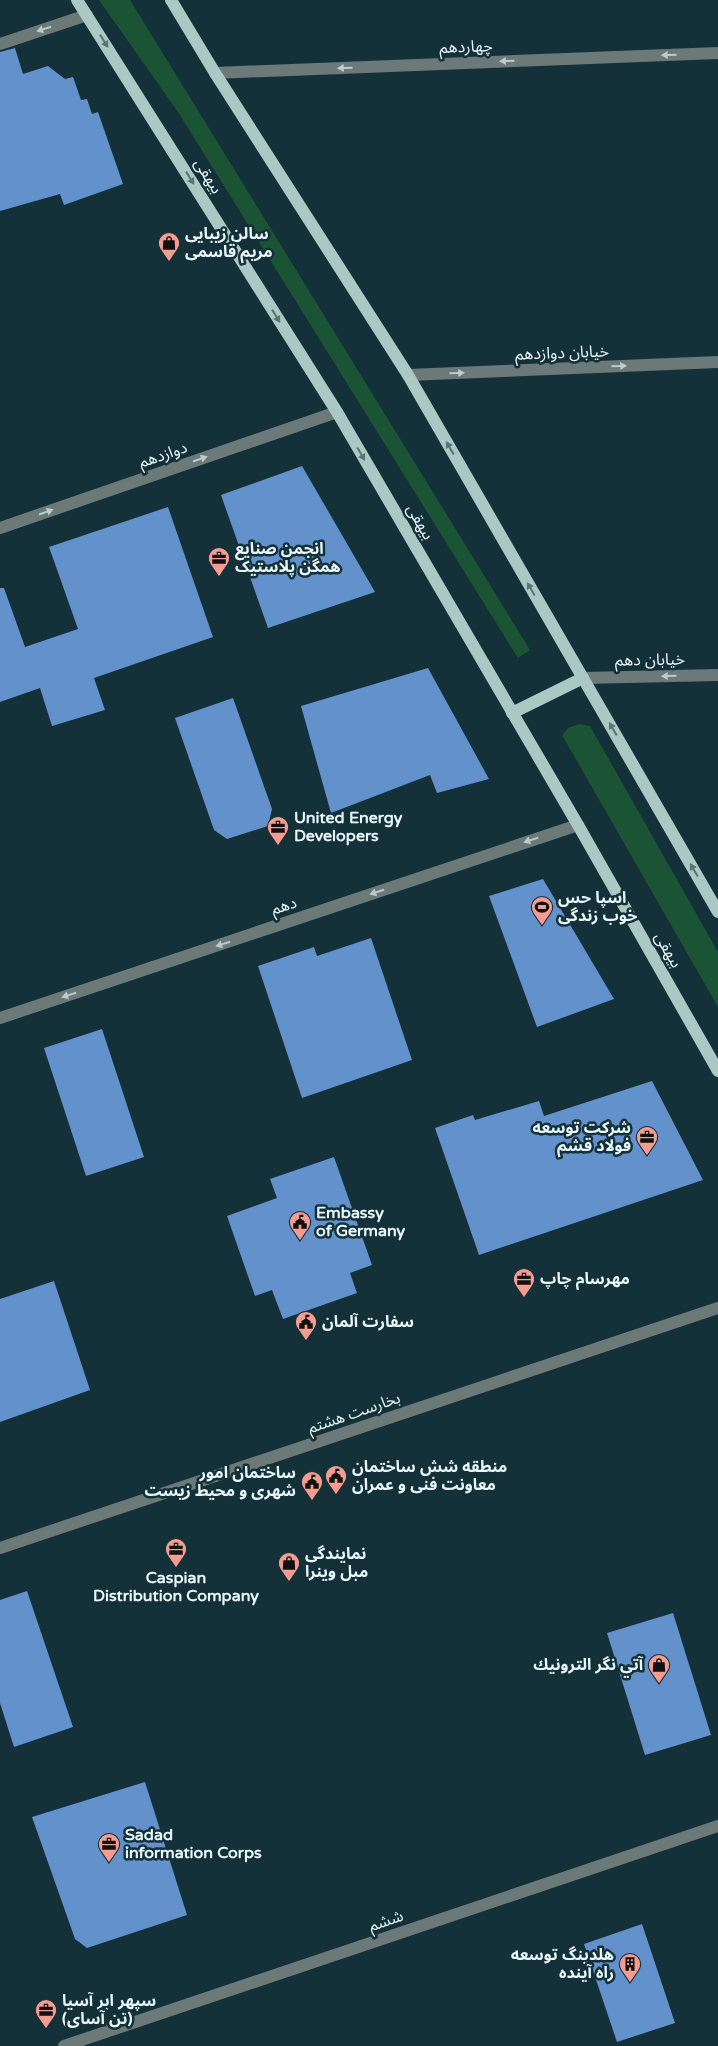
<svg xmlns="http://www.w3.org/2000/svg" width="718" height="2046" font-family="'Varela Round','Noto Sans Arabic',sans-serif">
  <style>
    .green { fill: #1a5434 }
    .building { fill: #6291cc }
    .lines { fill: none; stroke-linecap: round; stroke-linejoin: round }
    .minor { stroke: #6b7978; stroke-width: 12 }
    .major { stroke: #abc8c5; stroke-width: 12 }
    .oneway { fill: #bccbce }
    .oneway2 { fill: #587477 }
    .labels { text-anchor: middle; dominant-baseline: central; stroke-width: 5; stroke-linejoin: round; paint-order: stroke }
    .street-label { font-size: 16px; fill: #e7f7fc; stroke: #143038 }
    .poi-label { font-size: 16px; font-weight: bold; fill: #e7f7fc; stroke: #143038; text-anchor: start }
  </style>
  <rect width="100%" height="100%" fill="#143038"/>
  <g class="green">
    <path d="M 99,0 L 130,0 L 530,650 L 518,658 L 178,112 Z"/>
    <path d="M 579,724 L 590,726 L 718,952 L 718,1007 L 562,735 L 568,728 Z"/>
  </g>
  <g class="building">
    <path d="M 15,48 L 23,74 L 48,66 L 65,79 L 73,77 L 81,100 L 87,99 L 92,114 L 98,112 L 123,184 L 64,205 L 60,194 L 0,211 L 0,52 Z"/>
    <path d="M 302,466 L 375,592 L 268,628 L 221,495 Z"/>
    <path d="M 168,507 L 213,637 L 94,678 L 105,710 L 52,726 L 40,688 L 0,702 L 0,588 L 4,588 L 25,647 L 78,629 L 49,547 Z"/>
    <path d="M 428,668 L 489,779 L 437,793 L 430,775 L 331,813 L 301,706 Z"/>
    <path d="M 233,698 L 272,809 L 268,826 L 227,839 L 214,830 L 175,718 Z"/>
    <path d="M 543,879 L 614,999 L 537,1027 L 489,896 Z"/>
    <path d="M 371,938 L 412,1060 L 302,1098 L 258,966 L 314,947 L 317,956 Z"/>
    <path d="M 102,1029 L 144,1157 L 86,1176 L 44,1048 Z"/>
    <path d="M 652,1081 L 703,1180 L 479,1255 L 435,1128 L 473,1115 L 475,1120 L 539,1101 L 544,1116 Z"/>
    <path d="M 334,1157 L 372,1265 L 350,1273 L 357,1293 L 283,1319 L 272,1290 L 255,1296 L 227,1216 L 277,1198 L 270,1179 Z"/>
    <path d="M 54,1281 L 90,1390 L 0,1422 L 0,1299 Z"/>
    <path d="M 27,1591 L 73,1727 L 14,1747 L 0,1703 L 0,1600 Z"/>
    <path d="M 673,1613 L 711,1735 L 645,1755 L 607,1633 Z"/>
    <path d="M 145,1782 L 187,1915 L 87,1948 L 75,1939 L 32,1817 Z"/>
    <path d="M 642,1924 L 675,2023 L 617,2042 L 584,1944 Z"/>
  </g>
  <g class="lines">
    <g class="minor">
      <path d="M 0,44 L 87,15"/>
      <path d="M 215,73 L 718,53"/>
      <path d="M 408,375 L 718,362"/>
      <path d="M 0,528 L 337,412"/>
      <path d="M 583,678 L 718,675"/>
      <path d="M 0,1018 L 578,825"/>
      <path d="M 0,1548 L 718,1308"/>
      <path d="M 64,2046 L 718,1826"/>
    </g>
    <g class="major">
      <path d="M 77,0 L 337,412 L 578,825 L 718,1071"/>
      <path d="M 171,0 L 215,73 L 408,375 L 718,912"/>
      <path d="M 512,713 L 583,678"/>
    </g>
  </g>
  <defs><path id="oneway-solid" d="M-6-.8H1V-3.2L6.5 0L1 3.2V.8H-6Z" transform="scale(1.25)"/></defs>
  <g class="oneway">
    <use href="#oneway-solid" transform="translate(44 29) rotate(162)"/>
    <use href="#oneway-solid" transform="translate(669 55) rotate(178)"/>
    <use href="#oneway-solid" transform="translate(507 61) rotate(178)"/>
    <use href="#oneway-solid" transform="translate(345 68) rotate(178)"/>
    <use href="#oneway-solid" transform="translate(619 366) rotate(-2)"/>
    <use href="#oneway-solid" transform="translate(457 373) rotate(-2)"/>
    <use href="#oneway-solid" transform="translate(200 459) rotate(-19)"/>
    <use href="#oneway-solid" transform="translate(46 512) rotate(-19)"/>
    <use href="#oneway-solid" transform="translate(669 676) rotate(179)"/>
    <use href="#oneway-solid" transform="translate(531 840) rotate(162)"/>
    <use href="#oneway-solid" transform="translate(377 892) rotate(162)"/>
    <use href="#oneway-solid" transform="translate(223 944) rotate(162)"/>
    <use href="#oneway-solid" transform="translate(69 995) rotate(162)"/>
  </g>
  <g class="oneway2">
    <use href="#oneway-solid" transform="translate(104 41) rotate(58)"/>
    <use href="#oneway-solid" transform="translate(190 178) rotate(58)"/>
    <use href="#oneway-solid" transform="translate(276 316) rotate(58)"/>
    <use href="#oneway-solid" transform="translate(450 448) rotate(-120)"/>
    <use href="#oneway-solid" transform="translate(361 454) rotate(60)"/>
    <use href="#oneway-solid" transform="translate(531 589) rotate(-120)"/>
    <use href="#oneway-solid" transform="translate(613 729) rotate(-120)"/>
    <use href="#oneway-solid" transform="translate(694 870) rotate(-120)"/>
  </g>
  <defs>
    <g id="shop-pin" transform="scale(1.125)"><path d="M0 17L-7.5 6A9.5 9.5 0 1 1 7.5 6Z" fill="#f59c91" stroke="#143038"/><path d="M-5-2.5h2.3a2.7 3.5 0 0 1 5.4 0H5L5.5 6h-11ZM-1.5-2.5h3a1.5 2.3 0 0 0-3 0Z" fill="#111"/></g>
    <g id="office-pin" transform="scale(1.125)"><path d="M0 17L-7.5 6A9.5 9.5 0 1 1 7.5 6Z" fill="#f59c91" stroke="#143038"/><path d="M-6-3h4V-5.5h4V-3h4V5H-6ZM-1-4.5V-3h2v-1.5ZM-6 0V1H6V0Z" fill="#111"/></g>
    <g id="stadium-pin" transform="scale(1.125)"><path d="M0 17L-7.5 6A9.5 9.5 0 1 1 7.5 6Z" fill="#f59c91" stroke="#143038"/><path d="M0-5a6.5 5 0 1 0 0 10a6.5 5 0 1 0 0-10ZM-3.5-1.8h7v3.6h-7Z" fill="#111"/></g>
    <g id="civic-pin" transform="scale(1.125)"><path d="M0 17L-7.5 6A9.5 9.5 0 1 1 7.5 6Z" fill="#f59c91" stroke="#143038"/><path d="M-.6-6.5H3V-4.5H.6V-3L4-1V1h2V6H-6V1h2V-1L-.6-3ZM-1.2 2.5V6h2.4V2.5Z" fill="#111"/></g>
    <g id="building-pin" transform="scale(1.125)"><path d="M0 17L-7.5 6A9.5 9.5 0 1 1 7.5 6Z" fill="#f59c91" stroke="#143038"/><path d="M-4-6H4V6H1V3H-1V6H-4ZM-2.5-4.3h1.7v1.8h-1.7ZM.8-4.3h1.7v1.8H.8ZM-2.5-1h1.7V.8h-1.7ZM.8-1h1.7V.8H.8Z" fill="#111"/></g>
  </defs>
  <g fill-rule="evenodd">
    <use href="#shop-pin" x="169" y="243"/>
    <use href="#office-pin" x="219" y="558"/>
    <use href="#office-pin" x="278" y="827"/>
    <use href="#stadium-pin" x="542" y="907"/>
    <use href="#office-pin" x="647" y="1137"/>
    <use href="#civic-pin" x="300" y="1222"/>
    <use href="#office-pin" x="524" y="1279"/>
    <use href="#civic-pin" x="306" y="1322"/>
    <use href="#civic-pin" x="336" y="1476"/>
    <use href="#civic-pin" x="312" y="1482"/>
    <use href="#office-pin" x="176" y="1549"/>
    <use href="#shop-pin" x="289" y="1563"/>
    <use href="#shop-pin" x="659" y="1665"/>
    <use href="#office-pin" x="109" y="1844"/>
    <use href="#building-pin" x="630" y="1964"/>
    <use href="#office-pin" x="46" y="2010"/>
  </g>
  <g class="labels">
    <g class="street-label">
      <text transform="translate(466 47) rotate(-2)">چهاردهم</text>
      <text transform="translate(208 176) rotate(58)">بیهقی</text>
      <text transform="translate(562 353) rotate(-2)">خیابان دوازدهم</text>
      <text transform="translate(163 455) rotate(-19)">دوازدهم</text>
      <text transform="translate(420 522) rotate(60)">بیهقی</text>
      <text transform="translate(650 660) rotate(-1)">خیابان دهم</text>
      <text transform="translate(284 906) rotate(-18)">دهم</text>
      <text transform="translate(668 950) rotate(60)">بیهقی</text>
      <text transform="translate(354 1413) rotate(-19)">بخارست هشتم</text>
      <text transform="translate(386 1921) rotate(-19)">ششم</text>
    </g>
    <g class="poi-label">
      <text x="185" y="234">سالن زیبایی<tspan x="185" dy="18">مریم قاسمی</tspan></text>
      <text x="235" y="549">انجمن صنایع<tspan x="235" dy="18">همگن پلاستیک</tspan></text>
      <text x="294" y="818">United Energy<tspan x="294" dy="18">Developers</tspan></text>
      <text x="558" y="898">اسپا حس<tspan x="558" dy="18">خوب زندگی</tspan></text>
      <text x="631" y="1128" text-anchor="end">شرکت توسعه<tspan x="631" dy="18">فولاد قشم</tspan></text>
      <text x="316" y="1213">Embassy<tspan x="316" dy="18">of Germany</tspan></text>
      <text x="540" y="1279">مهرسام چاپ</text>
      <text x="322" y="1322">سفارت آلمان</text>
      <text x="352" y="1467">منطقه شش ساختمان<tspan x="352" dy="18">معاونت فنی و عمران</tspan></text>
      <text x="296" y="1473" text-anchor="end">ساختمان امور<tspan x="296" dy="18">شهری و محیط زیست</tspan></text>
      <text x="305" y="1554">نمایندگی<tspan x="305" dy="18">مبل وینرا</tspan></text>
      <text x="176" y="1578" text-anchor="middle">Caspian<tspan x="176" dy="18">Distribution Company</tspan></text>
      <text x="643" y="1665" text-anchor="end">آتي نگر الترونيك</text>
      <text x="125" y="1835">Sadad<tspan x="125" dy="18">information Corps</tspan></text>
      <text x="614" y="1955" text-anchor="end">هلدینگ توسعه<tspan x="614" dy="18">راه آینده</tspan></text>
      <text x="62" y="2001">سپهر ابر آسیا<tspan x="62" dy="18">(تن آسای)</tspan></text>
    </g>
  </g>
</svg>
